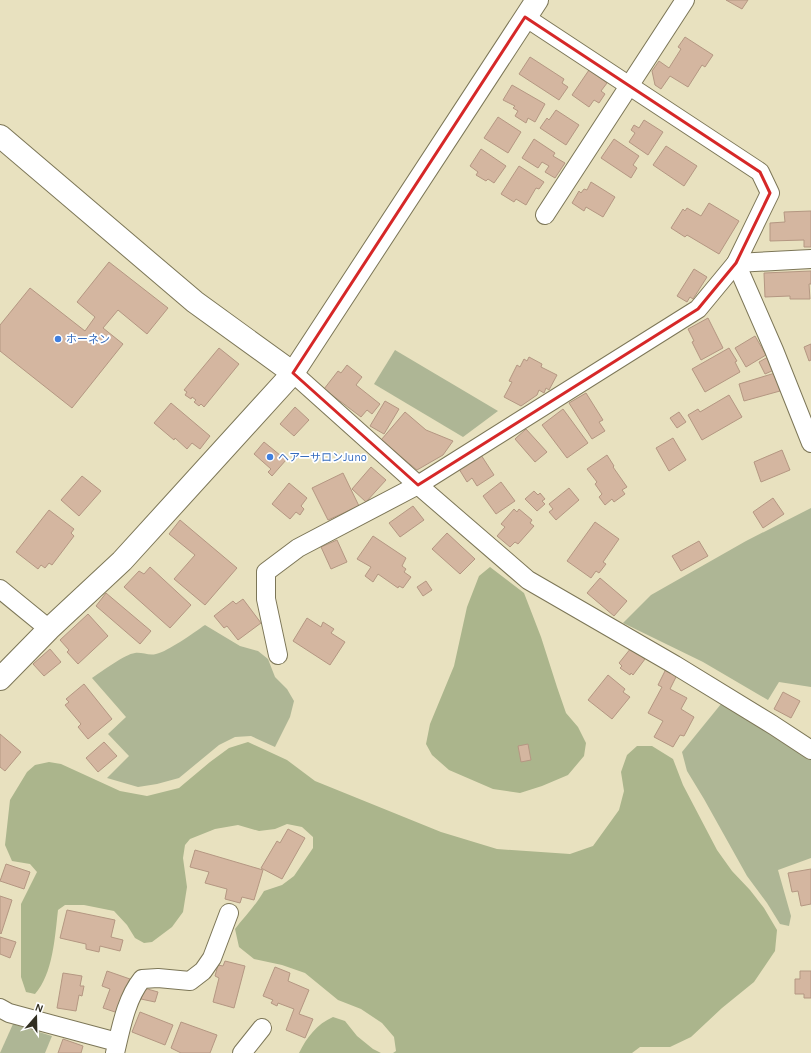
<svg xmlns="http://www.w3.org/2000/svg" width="811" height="1053" font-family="Karla,'Noto Sans JP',sans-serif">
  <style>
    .green { fill: #aeb695 }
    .forest { fill: #abb58c }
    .building { fill: #d4b6a0; stroke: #b49782 }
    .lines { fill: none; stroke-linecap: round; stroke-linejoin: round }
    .street-casing { stroke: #7c7657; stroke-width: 20 }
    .secondary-casing { stroke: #7c7657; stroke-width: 24 }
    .street { stroke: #fff; stroke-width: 18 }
    .secondary { stroke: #fff; stroke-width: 22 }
    .marked { fill: none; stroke: #d62828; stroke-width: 3; stroke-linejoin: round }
    .shop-dot { fill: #3f7fe0; stroke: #fff; stroke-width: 1.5 }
    .labels { text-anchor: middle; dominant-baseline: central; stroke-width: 3.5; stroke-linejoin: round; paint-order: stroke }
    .shop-label { font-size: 11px; fill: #366cbe; stroke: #fff; text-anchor: start }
  </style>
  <rect width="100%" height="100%" fill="#e8e1bf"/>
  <g class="green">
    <path d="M 395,350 L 498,411 L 463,437 L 374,384 Z"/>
    <path d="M 811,508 L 811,687 L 779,682 L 768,700 L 703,662 L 623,623 L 651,595 L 746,541 Z"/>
    <path d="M 205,625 L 240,646 L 258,651 L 268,659 L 275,677 L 287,689 L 294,701 L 290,717 L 275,747 L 251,736 L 235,737 L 219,745 L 179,778 L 157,784 L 138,787 L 107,778 L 129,756 L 108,734 L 126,717 L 92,678 C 101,672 125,654 135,653 C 142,652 149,656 156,654 C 169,651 193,633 205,625 Z"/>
    <path d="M 721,704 L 811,759 L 811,858 L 778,870 L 791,916 L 789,926 L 780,924 L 767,903 L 747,876 L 704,799 L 687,771 L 682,752 Z"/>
    <path d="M 13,1024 L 52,1036 L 45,1053 L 0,1053 Z"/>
  </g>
  <g class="forest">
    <path d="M 490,567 L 524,593 L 541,637 L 557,687 L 566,713 L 578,727 L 586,743 L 584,756 L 568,775 L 542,786 L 520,793 L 493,789 L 449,770 L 432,755 L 426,744 L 430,724 L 454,666 L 467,607 L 479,576 Z"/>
    <path d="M 248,742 L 287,760 L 315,781 L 441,832 L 497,849 L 570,854 L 593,846 L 619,810 L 624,791 L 621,772 L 627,755 L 637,746 L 652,746 L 673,759 L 683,785 L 717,850 L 732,871 L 750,890 L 764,908 L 777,930 L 775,951 L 754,982 L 722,1008 L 691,1037 L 670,1047 L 640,1047 L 632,1053 L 393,1053 L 396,1051 L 394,1037 L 382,1023 L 361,1009 L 338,1000 L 305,973 L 282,965 L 254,959 L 239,947 L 235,929 C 245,916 256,905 264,891 L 282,885 L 294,876 L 313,848 L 313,837 L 302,827 L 287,824 L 275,829 L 259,831 L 238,825 L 215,829 L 190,839 L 185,845 L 183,858 L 187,887 L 183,912 L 172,927 L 152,942 L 144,943 L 135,938 L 127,925 L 114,911 L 84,905 L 65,905 L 58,910 C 55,936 53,974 35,994 L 26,992 L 21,977 L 21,904 L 37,872 L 30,864 L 12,861 L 5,845 L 10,800 L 27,772 L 35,765 L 49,762 L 61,764 L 120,791 L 147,796 L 179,788 L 210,762 L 229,748 Z"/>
    <path d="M 333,1017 L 345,1021 L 357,1036 L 373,1049 L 381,1053 L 299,1053 C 307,1037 317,1024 333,1017 Z"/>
  </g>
  <g class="building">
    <path d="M 726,0 L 748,0 L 742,9 Z"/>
    <path d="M 685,37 L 713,55 L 705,67 L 702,65 L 688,87 L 670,76 L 661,89 L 655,85 L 652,71 L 659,61 L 669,68 L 681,49 L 678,47 Z"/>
    <path d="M 530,57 L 564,79 L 562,83 L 568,87 L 559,100 L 519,74 Z"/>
    <path d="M 589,70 L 607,83 L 601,91 L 605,94 L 599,103 L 594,100 L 589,107 L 572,95 Z"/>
    <path d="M 512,85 L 545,104 L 535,122 L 528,118 L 526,123 L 515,116 L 518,111 L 513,108 L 515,106 L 503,100 Z"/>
    <path d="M 556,110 L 579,125 L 566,145 L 540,128 L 547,118 L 549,120 Z"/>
    <path d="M 498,117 L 521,132 L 508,153 L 484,138 Z"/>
    <path d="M 644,120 L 663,132 L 648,155 L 629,142 L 635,133 L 631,130 L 634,125 L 639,128 Z"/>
    <path d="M 534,139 L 555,153 L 553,156 L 565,163 L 555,178 L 545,172 L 549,166 L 542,162 L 538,168 L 522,158 Z"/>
    <path d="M 614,139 L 639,156 L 633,165 L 637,168 L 631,178 L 601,158 Z"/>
    <path d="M 666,146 L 697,166 L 684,186 L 653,165 Z"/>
    <path d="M 481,149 L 506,166 L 494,183 L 488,179 L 486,181 L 476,175 L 478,172 L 470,166 Z"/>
    <path d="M 519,166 L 544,182 L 539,189 L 536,188 L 526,205 L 516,199 L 514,202 L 501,194 Z"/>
    <path d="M 591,182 L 615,197 L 603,217 L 586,207 L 584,211 L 572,203 L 579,191 L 581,193 L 584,189 L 587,190 Z"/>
    <path d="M 709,203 L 739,221 L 719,254 L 687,235 L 685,237 L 671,228 L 683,209 L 685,211 L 687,208 L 701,216 Z"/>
    <path d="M 811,211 L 811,247 L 804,247 L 804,240 L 770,241 L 770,223 L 785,222 L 784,212 Z"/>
    <path d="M 109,262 L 168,308 L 147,334 L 118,310 L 103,328 L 123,344 L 72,408 L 0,351 L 0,325 L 30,288 L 85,331 L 95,317 L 77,302 Z"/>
    <path d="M 694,269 L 707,277 L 693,299 L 690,297 L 687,302 L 677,296 Z"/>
    <path d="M 811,271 L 811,284 L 809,284 L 810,299 L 790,299 L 790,296 L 765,297 L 764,273 Z"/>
    <path d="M 708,318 L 723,348 L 701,360 L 692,342 L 694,341 L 688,329 Z"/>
    <path d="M 755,336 L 766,355 L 746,367 L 735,348 Z"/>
    <path d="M 811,344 L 811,360 L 809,361 L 804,347 Z"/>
    <path d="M 219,348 L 239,364 L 204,407 L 201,404 L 199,406 L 194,402 L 196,400 L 192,397 L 191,399 L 185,395 L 187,392 L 184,390 Z"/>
    <path d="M 729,348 L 737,361 L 735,362 L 740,372 L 705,392 L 692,369 Z"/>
    <path d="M 529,357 L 542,364 L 541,367 L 557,375 L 549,390 L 546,388 L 544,393 L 539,390 L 537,395 L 521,406 L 504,397 L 512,382 L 509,381 L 517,365 L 520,367 L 524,359 L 527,361 Z"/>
    <path d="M 768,357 L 774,370 L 765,374 L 759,362 Z"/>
    <path d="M 347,365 L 362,377 L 356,385 L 380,404 L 372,414 L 367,410 L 361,417 L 324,389 L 338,371 L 341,373 Z"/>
    <path d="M 775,373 L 780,391 L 744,401 L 739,384 Z"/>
    <path d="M 586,393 L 603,420 L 599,422 L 605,431 L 592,439 L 569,403 Z"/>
    <path d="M 729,395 L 742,417 L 702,440 L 688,415 L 698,409 L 700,412 Z"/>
    <path d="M 385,401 L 399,409 L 384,434 L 370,426 Z"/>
    <path d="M 171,403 L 210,436 L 200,449 L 192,443 L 187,449 L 175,438 L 174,440 L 154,423 Z"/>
    <path d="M 295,407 L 309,420 L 294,436 L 280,424 Z"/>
    <path d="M 563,409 L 588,443 L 567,458 L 542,425 Z"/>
    <path d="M 405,412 L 426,430 L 453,441 L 443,455 L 417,470 L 381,440 Z"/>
    <path d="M 679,412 L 686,422 L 677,428 L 670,418 Z"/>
    <path d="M 526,429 L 547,452 L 535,462 L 515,439 Z"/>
    <path d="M 673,438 L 686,460 L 669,471 L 656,448 Z"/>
    <path d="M 264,442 L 286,460 L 272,476 L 268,472 L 271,469 L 254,454 Z"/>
    <path d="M 782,450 L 790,470 L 761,482 L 754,462 Z"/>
    <path d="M 481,455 L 494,475 L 477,486 L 472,478 L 467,482 L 459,469 Z"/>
    <path d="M 607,455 L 614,466 L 613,467 L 627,487 L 622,490 L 625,494 L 614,502 L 612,499 L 605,505 L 599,497 L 602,494 L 595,484 L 597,482 L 587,469 Z"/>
    <path d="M 371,467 L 386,480 L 366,502 L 352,489 Z"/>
    <path d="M 343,473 L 359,506 L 328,520 L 312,488 Z"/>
    <path d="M 82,476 L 101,491 L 79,516 L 61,500 Z"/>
    <path d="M 501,482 L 515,501 L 496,514 L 483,496 Z"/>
    <path d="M 289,483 L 307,498 L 301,506 L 304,509 L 300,515 L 296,512 L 290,519 L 272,504 Z"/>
    <path d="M 569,488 L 579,500 L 556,520 L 549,512 L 553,509 L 549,504 Z"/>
    <path d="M 534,491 L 538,495 L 540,493 L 545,499 L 542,501 L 545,504 L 537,511 L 525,499 Z"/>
    <path d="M 773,498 L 784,514 L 763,528 L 753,512 Z"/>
    <path d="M 413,506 L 424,520 L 400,537 L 389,523 Z"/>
    <path d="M 514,509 L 517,512 L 519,509 L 532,520 L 530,523 L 534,526 L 518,544 L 515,542 L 510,547 L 497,536 L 505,527 L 501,524 Z"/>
    <path d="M 49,510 L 74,529 L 71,533 L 74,536 L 52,565 L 49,563 L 45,568 L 41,565 L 38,569 L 16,552 Z"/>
    <path d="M 180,520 L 237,568 L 205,605 L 174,579 L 195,555 L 169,534 Z"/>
    <path d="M 595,522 L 619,539 L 603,562 L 606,564 L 599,573 L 596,571 L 591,578 L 567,561 Z"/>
    <path d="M 447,533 L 475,559 L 460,574 L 432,549 Z"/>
    <path d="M 373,536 L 406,558 L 402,566 L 406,569 L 404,572 L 411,577 L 403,588 L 399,586 L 398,588 L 378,574 L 373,582 L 365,576 L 371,567 L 357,559 Z"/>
    <path d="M 337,540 L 347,562 L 331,569 L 321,547 Z"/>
    <path d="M 699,541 L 708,556 L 681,571 L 672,556 Z"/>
    <path d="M 150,567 L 191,605 L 170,628 L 124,587 L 139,571 L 144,574 Z"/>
    <path d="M 600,578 L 627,601 L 614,616 L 587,593 Z"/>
    <path d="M 426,581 L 432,590 L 423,596 L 417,587 Z"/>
    <path d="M 106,593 L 151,631 L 140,644 L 96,606 Z"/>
    <path d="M 243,599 L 261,623 L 238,640 L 227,626 L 224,628 L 214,616 L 233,601 L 236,604 Z"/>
    <path d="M 88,614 L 108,636 L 78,664 L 67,652 L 69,650 L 60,640 Z"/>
    <path d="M 307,618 L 321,627 L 323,622 L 334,629 L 331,633 L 345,642 L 330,665 L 293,641 Z"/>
    <path d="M 631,648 L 645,659 L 633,675 L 631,673 L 630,675 L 620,668 L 622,666 L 619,663 Z"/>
    <path d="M 50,649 L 61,662 L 44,676 L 33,664 Z"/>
    <path d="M 666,669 L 677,675 L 670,689 L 687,698 L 681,709 L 694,717 L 684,736 L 680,735 L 673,747 L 654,737 L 663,721 L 648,713 L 662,687 L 658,685 Z"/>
    <path d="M 608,675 L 625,689 L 623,692 L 630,697 L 612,719 L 588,700 Z"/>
    <path d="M 84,684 L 112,719 L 88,739 L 78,727 L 81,724 L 65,705 L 69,702 L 66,699 Z"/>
    <path d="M 783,692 L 800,701 L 791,718 L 774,709 Z"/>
    <path d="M 0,734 L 21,752 L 5,771 L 0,767 Z"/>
    <path d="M 104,742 L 117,756 L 98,772 L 86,758 Z"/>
    <path d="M 528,744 L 531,760 L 521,762 L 518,746 Z"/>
    <path d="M 288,829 L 305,838 L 282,879 L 261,868 L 277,841 L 280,843 Z"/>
    <path d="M 195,850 L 263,870 L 254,900 L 242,897 L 240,903 L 225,899 L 227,889 L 205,883 L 209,872 L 190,867 Z"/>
    <path d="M 6,864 L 30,872 L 24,889 L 0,881 Z"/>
    <path d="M 811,869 L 811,904 L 801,906 L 798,891 L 792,892 L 788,873 Z"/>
    <path d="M 0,896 L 12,900 L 1,934 L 0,933 Z"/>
    <path d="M 67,910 L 115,920 L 111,937 L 123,940 L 120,951 L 100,946 L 99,952 L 86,949 L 86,944 L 60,938 Z"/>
    <path d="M 0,937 L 16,942 L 10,958 L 0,954 Z"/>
    <path d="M 225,961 L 245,966 L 234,1008 L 213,1002 L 219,978 L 215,976 L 218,965 L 223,966 Z"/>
    <path d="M 275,967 L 290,973 L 288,981 L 309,990 L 299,1014 L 313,1019 L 305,1038 L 286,1030 L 294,1009 L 278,1003 L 277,1006 L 271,1003 L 273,1000 L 263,996 Z"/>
    <path d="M 107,971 L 130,979 L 118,1013 L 103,1008 L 110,989 L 102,986 Z"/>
    <path d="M 800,971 L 811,971 L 811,998 L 804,998 L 804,994 L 795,994 L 795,979 L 800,979 Z"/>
    <path d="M 63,973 L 82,976 L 80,986 L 84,986 L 82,996 L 79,995 L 76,1011 L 57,1008 Z"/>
    <path d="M 144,988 L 158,992 L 155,1002 L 141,999 Z"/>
    <path d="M 140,1012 L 173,1025 L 165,1045 L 132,1032 Z"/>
    <path d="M 181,1022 L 217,1035 L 210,1053 L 181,1053 L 171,1048 Z"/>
    <path d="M 63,1039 L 83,1046 L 81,1053 L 58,1053 Z"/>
  </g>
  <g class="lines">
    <g class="street-casing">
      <g id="street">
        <path d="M 545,215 L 685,0"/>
        <path d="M 736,263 L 774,350 L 811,443"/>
        <path d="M 736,263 L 811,259"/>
        <path d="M 293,373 L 418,485 L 528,580 L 675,665 L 773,725 L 811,750"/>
        <path d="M 0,589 L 49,629"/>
        <path d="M 278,655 L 266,599 L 266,572 L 298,548 L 418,485 L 698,309 L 736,263 L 770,193 L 760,172 L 525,17"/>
        <path d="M 0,1008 L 9,1013 L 117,1042"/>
        <path d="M 115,1053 C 121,1028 126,999 142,979 L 158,978 L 190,981 L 203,971 L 212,958 L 229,913"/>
        <path d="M 242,1053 L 262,1028"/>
      </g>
    </g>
    <g class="secondary-casing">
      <g id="secondary">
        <path d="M 0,136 L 195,302 L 293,373"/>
        <path d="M 0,679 L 49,629 L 122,561 L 293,373 L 537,0"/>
      </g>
    </g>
    <use href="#street" class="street"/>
    <use href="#secondary" class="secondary"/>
  </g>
  <path class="marked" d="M 525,17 L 760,172 L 770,193 L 736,263 L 698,309 L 418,485 L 293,373 Z"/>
  <g class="shop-dot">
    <circle cx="58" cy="339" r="4"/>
    <circle cx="270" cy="457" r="4"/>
  </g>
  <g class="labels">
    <g class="shop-label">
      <text x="66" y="339">ホーネン</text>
      <text x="278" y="457">ヘアーサロンJuno</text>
    </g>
  </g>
  <g transform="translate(36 1017) rotate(20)" stroke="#ffffff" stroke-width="3" paint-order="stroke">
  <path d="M0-3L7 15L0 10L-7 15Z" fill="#312e21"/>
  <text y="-6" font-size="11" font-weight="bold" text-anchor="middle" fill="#312e21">N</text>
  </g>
</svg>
